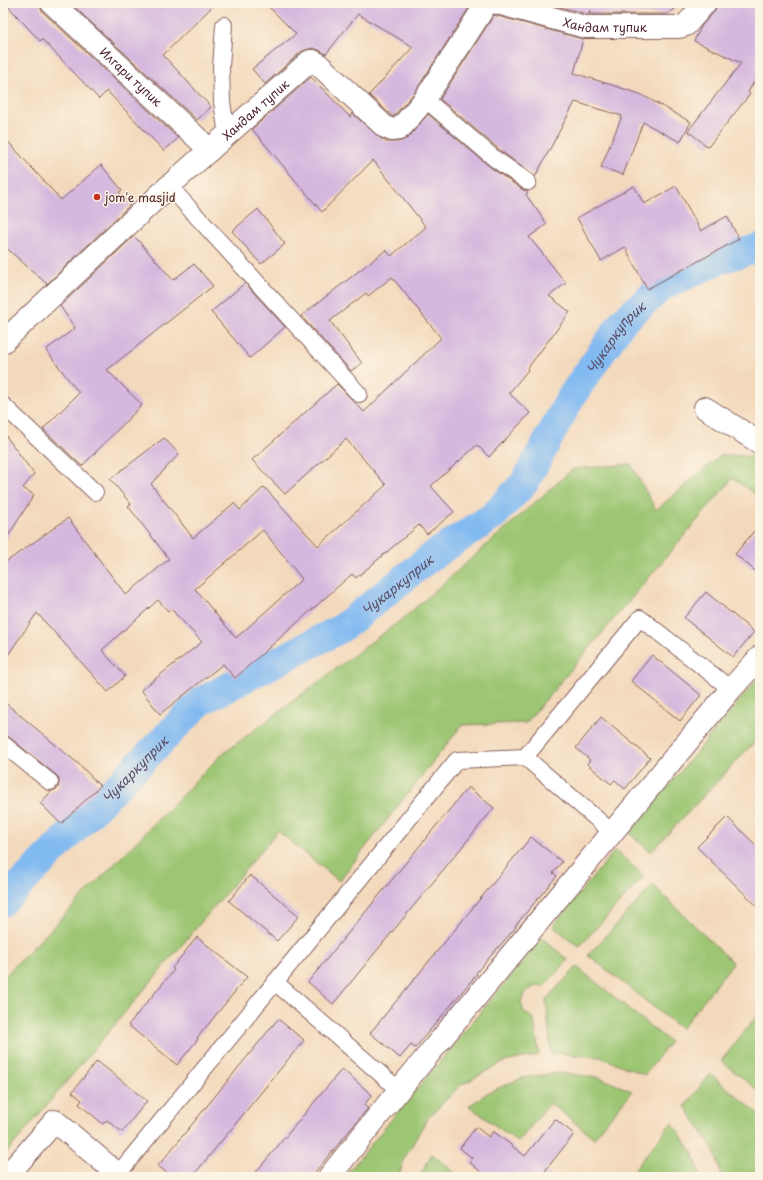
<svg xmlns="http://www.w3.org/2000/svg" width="763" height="1180" font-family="'Playpen Sans',sans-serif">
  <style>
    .green { fill: #9cc673; stroke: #73724f }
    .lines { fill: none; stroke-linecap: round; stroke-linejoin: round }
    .canal { stroke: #81b9f1; stroke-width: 29 }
    .building { fill: #d5b8de; fill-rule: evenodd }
    .service-casing { stroke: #85605d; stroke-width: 18 }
    .minor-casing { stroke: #85605d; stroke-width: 24 }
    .service { stroke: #fff; stroke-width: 16 }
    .minor { stroke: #fff; stroke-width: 22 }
    .poi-dot { fill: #c8321e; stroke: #fcf5e5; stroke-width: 1.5 }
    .labels { text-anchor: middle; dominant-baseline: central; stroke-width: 3; stroke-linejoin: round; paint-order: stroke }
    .street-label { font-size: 12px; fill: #4a1f2b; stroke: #fcf5e5 }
    .poi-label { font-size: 12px; fill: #4a1f2b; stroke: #fcf5e5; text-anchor: start }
    .water-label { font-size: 13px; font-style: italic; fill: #5a4d66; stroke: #fcf5e5 }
  </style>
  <rect width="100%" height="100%" fill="#fcf5e5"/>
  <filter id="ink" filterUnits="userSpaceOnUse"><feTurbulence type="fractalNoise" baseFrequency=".025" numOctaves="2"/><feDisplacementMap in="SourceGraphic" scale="8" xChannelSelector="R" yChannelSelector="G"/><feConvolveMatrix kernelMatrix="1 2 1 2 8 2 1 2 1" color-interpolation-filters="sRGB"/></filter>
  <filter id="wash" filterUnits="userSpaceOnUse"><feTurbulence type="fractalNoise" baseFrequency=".012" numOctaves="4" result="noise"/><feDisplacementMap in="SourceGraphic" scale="16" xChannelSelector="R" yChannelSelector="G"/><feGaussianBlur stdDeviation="0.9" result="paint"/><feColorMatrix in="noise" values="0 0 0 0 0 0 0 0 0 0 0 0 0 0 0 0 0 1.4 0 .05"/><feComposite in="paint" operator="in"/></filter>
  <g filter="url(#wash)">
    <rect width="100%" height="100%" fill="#f3d9bb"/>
    <g class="green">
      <path d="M 721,455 L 760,457 L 760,498 L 733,478 L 526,723 L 462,725 L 339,881 L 278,831 L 3,1157 L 3,978 L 220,756 L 406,616 L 573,469 L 631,464 L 656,510 Z"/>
      <path d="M 760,676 L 760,736 L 651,852 L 629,833 Z"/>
      <path d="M 615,850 L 644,876 L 579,947 L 553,926 Z"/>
      <path d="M 653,885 L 733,963 L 681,1029 L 588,955 Z"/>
      <path d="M 542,938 L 568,960 L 543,987 L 535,986 L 526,992 L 521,1002 L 524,1012 L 534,1019 L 539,1055 L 504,1062 L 461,1085 L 427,1119 L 403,1161 L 399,1177 L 344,1177 Z"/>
      <path d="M 577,967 L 670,1042 L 645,1075 L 600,1057 L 551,1053 L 546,999 Z"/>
      <path d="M 760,1012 L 760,1092 L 721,1061 Z"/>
      <path d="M 559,1073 L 597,1077 L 632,1091 L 594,1138 L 550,1103 L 518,1142 L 469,1106 L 487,1093 L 522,1078 Z"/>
      <path d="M 710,1074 L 760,1115 L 760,1177 L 722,1177 L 714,1150 L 685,1106 Z"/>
      <path d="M 672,1122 L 693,1153 L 701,1177 L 642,1177 L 634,1170 Z"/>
      <path d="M 432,1154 L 460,1177 L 419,1177 Z"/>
    </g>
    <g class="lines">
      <path class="canal" id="s1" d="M 3,902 L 201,701 L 342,628 L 432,556 L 492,517 L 525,482 L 571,397 L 623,321 L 663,286 L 719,260 L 760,247"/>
    </g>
    <g id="blocks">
      <g class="building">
        <path d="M 5,3 L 40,3 L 40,7 L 43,12 L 178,138 L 164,151 L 107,91 L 99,99 L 42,39 L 40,41 Z"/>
        <path d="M 70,3 L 216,3 L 163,55 L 211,107 L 197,120 Z"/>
        <path d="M 265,3 L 472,3 L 415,92 L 393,117 L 369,95 L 413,47 L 358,14 L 326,54 L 319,50 L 313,48 L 302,51 L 265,84 L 252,69 L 296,34 Z"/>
        <path d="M 545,3 L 683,3 L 668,14 L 590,14 L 590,10 L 589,14 L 587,14 Z"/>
        <path d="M 717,3 L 760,3 L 760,72 L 748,92 L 750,94 L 708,147 L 688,131 L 741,63 L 694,41 L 702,25 L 715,11 Z"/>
        <path d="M 494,15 L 583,39 L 574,73 L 640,94 L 691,122 L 680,142 L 643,122 L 623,175 L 601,167 L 622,116 L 575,102 L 535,177 L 501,151 L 440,99 Z"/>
        <path d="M 311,77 L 350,117 L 352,113 L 380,138 L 387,142 L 394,142 L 401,141 L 408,138 L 428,114 L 490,167 L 523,190 L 528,191 L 526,195 L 547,224 L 529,237 L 566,283 L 549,296 L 570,312 L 527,369 L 528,370 L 509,393 L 530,413 L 489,457 L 477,445 L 431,486 L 454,512 L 427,534 L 419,525 L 356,578 L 352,574 L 235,678 L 223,664 L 160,714 L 141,690 L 202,642 L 171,609 L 168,611 L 158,600 L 102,650 L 125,676 L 108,692 L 37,613 L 3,662 L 3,564 L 68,518 L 126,595 L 169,559 L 128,506 L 131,504 L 110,479 L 164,438 L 179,454 L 151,484 L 193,538 L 234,503 L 240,510 L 264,487 L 318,546 L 386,485 L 346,439 L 285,494 L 252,460 L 337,384 L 364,412 L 441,338 L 392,277 L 368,296 L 366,293 L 330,321 L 362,363 L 351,371 L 301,316 L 386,250 L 391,256 L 426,227 L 373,160 L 322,212 L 252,129 ZM 263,530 L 302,579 L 236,638 L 195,589 Z"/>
        <path d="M 3,136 L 61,200 L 101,165 L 122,190 L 119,192 L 130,205 L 47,284 L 3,245 Z"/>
        <path d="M 634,186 L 644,204 L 676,186 L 701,231 L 727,216 L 739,239 L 647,289 L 625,247 L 601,261 L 577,218 Z"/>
        <path d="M 258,209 L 285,244 L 261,264 L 232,231 Z"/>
        <path d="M 134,236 L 173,280 L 194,264 L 213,286 L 107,370 L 142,405 L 82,466 L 43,429 L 79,393 L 46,350 L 75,328 L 60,306 Z"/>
        <path d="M 245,283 L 285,327 L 250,358 L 211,312 Z"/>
        <path d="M 3,432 L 34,474 L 23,488 L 34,495 L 3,544 Z"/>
        <path d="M 760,524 L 760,575 L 735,554 Z"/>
        <path d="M 706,592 L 754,632 L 733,657 L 684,618 Z"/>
        <path d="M 652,655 L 701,695 L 680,721 L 631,681 Z"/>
        <path d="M 3,701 L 81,766 L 100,786 L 61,824 L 40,803 L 52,791 L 58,788 L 59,783 L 59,778 L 56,775 L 9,737 L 3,735 Z"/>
        <path d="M 601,717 L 650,758 L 625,789 L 615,780 L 611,784 L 587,764 L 590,760 L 576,748 Z"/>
        <path d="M 468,787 L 494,808 L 333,1004 L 308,982 Z"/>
        <path d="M 727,817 L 760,849 L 760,909 L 697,847 Z"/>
        <path d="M 531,837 L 562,862 L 553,873 L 557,876 L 515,926 L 516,927 L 476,973 L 477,974 L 415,1048 L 411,1045 L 400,1058 L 370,1033 Z"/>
        <path d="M 250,875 L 299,916 L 277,941 L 229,901 Z"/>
        <path d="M 197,937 L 247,977 L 197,1038 L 198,1039 L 177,1065 L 128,1025 L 174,970 L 172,968 Z"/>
        <path d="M 278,1019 L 304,1040 L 192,1177 L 172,1177 L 158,1166 Z"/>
        <path d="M 97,1061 L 147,1101 L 122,1132 L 107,1120 L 103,1124 L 79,1104 L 82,1100 L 72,1092 Z"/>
        <path d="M 342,1069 L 372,1095 L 364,1105 L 368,1108 L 326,1159 L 311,1177 L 252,1177 Z"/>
        <path d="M 555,1119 L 574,1134 L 545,1171 L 553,1177 L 487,1177 L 469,1162 L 472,1158 L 460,1148 L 476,1127 L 489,1137 L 493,1131 L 525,1156 Z"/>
      </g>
    </g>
  </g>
  <g filter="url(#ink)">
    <use href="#blocks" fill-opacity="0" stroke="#85605d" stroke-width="1"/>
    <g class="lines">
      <g class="service-casing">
        <g id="service">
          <path d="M 224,25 L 221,67 L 222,102 L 227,135"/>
          <path d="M 425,99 L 495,159 L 528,182"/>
          <path d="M 169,186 L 359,394"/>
          <path d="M 3,405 L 95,492"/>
          <path d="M 3,744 L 50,782"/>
          <path d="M 525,757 L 613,833"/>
          <path d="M 275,982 L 399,1090"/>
          <path d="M 118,1174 L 457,760 L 525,757 L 640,618 L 731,689"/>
        </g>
      </g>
      <g class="minor-casing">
        <g id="minor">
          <path id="s2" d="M 52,3 L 210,150"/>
          <path id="s3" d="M 497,3 L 585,27 L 679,27 L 686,25 L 705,3"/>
          <path id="s4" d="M 3,342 L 169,186 L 310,61 L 313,61 L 317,63 L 385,127 L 392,130 L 399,129 L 404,124 L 425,99 L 487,3"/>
          <path d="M 705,408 L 760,443"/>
          <path d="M 6,1177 L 55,1121 L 121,1177"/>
          <path d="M 329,1177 L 399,1090 L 731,689 L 760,657"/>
        </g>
      </g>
      <use href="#service" class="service"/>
      <use href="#minor" class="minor"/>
    </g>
  </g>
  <circle class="poi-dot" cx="97" cy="197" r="4"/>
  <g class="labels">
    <g class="street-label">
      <text stroke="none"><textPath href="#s3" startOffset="111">Хандам тупик</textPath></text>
      <text stroke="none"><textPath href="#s2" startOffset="108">Илгари тупик</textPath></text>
      <text stroke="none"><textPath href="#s4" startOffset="343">Хандам тупик</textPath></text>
    </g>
    <g class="poi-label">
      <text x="105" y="197">jom'e masjid</text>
    </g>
    <g class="water-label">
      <text stroke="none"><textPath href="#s1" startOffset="847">Чукаркуприк</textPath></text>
      <text stroke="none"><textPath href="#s1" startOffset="511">Чукаркуприк</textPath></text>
      <text stroke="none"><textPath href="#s1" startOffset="187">Чукаркуприк</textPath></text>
    </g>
  </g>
  <rect width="763" height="1180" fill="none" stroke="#fcf5e5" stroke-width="16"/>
</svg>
